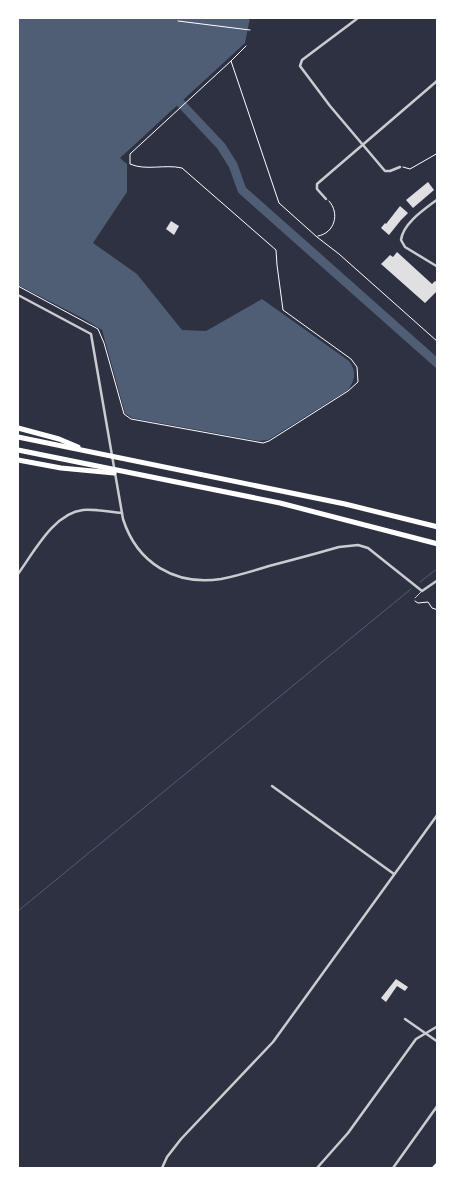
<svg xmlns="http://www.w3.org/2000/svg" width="455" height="1186" font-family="Raleway,sans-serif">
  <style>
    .water { fill: #4f5d75 }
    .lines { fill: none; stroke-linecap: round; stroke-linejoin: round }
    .stream { stroke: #4f5d75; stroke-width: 1 }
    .river { stroke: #4f5d75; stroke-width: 9 }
    .building { fill: #e0e0e3 }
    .path { stroke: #fff; stroke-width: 1 }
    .service { stroke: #caccd0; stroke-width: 1 }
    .minor { stroke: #caccd0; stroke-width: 2.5 }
    .secondary { stroke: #fff; stroke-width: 4 }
    .motorway { stroke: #fff; stroke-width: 5 }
  </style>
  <rect width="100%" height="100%" fill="#2d3142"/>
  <path class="water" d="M 18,18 L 250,18 L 245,43 L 120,158 L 127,164 L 127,192 L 93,243 L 137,274 L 182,330 L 206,331 L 262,299 L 349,361 C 357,372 355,380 348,390 L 268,440 L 259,441 L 132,418 L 125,413 L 102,330 L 84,319 L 18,285 Z"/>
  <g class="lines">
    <g class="stream">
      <path d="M 420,582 L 438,568"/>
      <path d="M 18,911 L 411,589"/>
    </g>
    <path class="river" d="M 173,95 L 221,146 L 233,165 L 242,190 L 438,364"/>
  </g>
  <g class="building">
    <path d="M 428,182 L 434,190 L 413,208 L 406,200 Z"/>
    <path d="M 400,206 L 408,213 L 401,220 L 389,235 L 381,228 L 385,223 L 386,224 Z"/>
    <path d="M 171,221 L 179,226 L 174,235 L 166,229 Z"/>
    <path d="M 397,252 L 432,284 L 435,281 L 438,283 L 438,290 L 425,303 L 381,264 L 390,255 L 393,257 Z"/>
    <path d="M 396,979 L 408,987 L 405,991 L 397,986 L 386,1002 L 381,998 Z"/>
  </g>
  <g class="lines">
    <g class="path">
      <path d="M 178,21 L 250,30"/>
      <path d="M 246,46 L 231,61 L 279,203 L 317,237 L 339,254 L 438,342"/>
      <path d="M 403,167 L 410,169 L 438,153"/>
      <path d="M 318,236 C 335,233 340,213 329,201"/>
      <path d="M 18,286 L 98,329 L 104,343 L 124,414 L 131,419 L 263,443 L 269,441 L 348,391 L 358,382 L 357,367 L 351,359 L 283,310 L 277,265 L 276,250 L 182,168 C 165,164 146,171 130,164 L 130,154 L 231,61"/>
      <path d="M 415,601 L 418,603 L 428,602 L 432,608 L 438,610"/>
    </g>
    <path class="service" d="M 415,598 L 421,592"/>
    <g class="minor">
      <path d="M 358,18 L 302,60 L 300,66 L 330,106 L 385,171 L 390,171 L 400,167"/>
      <path d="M 437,81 L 438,71"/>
      <path d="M 326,199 L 317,189 L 317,184 L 437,81"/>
      <path d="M 438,199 C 425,209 403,223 401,240 L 405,247 L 438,267"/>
      <path d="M 18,295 L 91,334 L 123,519 C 137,563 175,586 221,579 C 237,576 253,571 269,566 C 292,560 315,554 339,547 L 358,545 L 368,548 L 422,591 L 438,580"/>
      <path d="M 18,574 C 34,552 54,513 83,510 C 96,509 109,512 122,513"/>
      <path d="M 272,786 L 394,874"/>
      <path d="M 405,1019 L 438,1042"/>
      <path d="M 162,1168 L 167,1157 L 181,1139 L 273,1042 L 438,814"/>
      <path d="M 317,1168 L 348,1133 L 416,1039 L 438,1026"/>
      <path d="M 393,1168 L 438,1105"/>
    </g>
    <path class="secondary" d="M 434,1168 L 438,1164"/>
    <g class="motorway">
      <path d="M 18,428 L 59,439 L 78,447"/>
      <path d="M 18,437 L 345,504 L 438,527"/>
      <path d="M 18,450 L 280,503 L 438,544"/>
      <path d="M 18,460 L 61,468 L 114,473"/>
    </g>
  </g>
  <rect width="455" height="1186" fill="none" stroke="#ffffff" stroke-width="38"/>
</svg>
